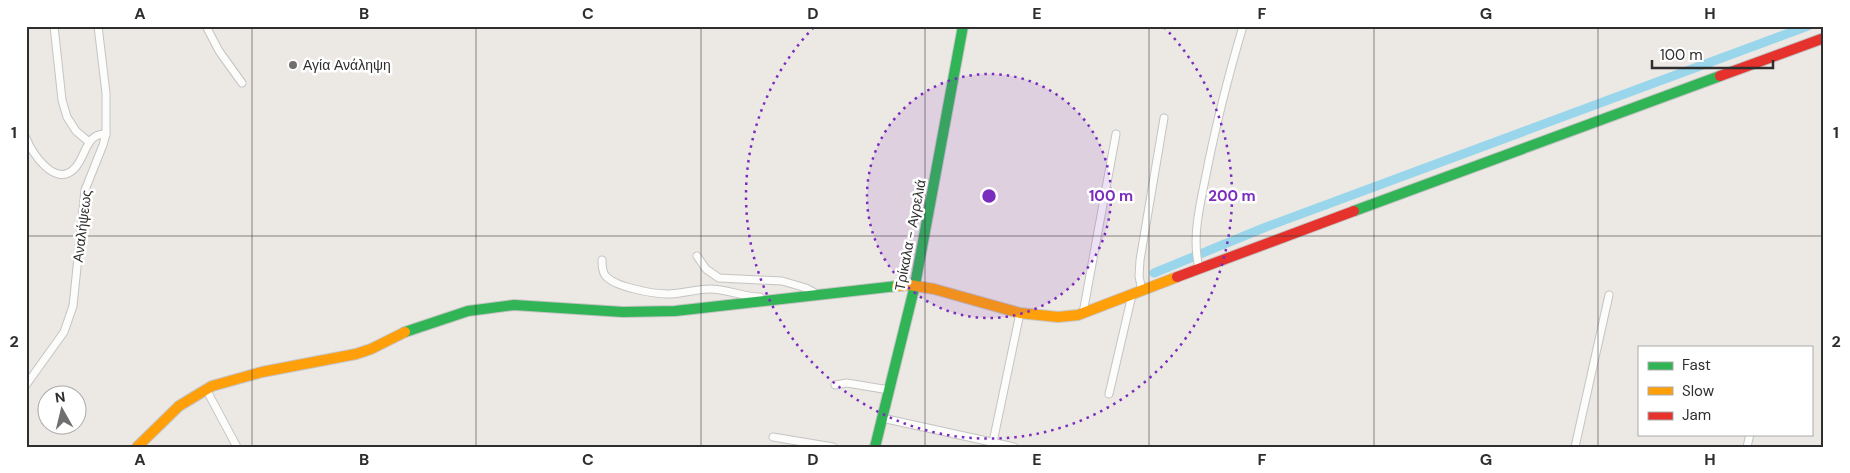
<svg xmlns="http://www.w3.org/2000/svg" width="1850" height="473" font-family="'DM Sans',sans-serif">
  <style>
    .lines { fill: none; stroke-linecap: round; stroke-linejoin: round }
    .canal { stroke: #99d6ec; stroke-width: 9 }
    .street-casing { stroke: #c5c4c5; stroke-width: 9 }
    .fast-casing { stroke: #c5c4c5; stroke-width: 12 }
    .slow-casing { stroke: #c5c4c5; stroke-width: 12 }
    .jam-casing { stroke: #c5c4c5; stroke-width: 12 }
    .street { stroke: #fcfcfb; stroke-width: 7 }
    .fast { stroke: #30b455; stroke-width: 10 }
    .slow { stroke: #ff9f0a; stroke-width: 10 }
    .jam { stroke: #e5322d; stroke-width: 10 }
    .grid { fill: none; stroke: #2e2e2e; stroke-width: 1; stroke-opacity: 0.55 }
    .ring { fill: none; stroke: #7b2cbf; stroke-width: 2.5; stroke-dasharray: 2.5 5 }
    .poi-dot { fill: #706f6e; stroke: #fff; stroke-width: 2 }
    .labels { text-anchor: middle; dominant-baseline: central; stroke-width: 5; stroke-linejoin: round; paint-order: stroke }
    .poi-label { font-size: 14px; fill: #2e2e2e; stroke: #fff; text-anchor: start }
    .street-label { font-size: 14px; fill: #2e2e2e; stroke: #fff }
    .centre { fill: #7b2cbf; stroke: #fff; stroke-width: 2.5 }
    .ring-label { font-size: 15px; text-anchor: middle; font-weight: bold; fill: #7b2cbf; stroke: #fff; stroke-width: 5; stroke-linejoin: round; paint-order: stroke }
    .neatline { fill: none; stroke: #2e2e2e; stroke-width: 2 }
    .grid-label { font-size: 16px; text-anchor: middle; font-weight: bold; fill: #2e2e2e }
  </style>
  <rect width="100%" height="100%" fill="#ece8e4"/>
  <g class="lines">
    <path class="canal" d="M 1154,273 L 1266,227 L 1808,26"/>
    <g class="street-casing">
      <g id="street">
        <path d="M 54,26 L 62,100 L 67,117 L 76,131 L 89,142"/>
        <path d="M 206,26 L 219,51 L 242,83"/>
        <path d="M 26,138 C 32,153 55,188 74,169 C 86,158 85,133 106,134"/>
        <path d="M 697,256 L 706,269 L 719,278 L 782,281 L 806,288 L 819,295"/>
        <path d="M 602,260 C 602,265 602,271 605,275 C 613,287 654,294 668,294 C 682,294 696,289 710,289 C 727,289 743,297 760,297"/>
        <path d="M 1199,268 C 1192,239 1199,209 1205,180 C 1215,128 1228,77 1243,26"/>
        <path d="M 1142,291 L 1139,276 L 1140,260 L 1164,118"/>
        <path d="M 1083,313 L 1116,134"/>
        <path d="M 26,385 L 64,332 L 73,306 L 85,190 L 103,145 L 106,134 L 106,93 L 98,26"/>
        <path d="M 835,385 L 847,383 L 889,390"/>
        <path d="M 206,389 L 237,447"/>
        <path d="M 1109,394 L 1132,295"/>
        <path d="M 882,418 L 1014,447"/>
        <path d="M 773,437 L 833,447"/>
        <path d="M 993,442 L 1020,313"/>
        <path d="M 1575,447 L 1609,295"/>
        <path d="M 1747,447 L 1750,434"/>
      </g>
    </g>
    <g class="fast-casing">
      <g id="fast">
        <path d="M 1354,211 L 1720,76"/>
        <path d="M 405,332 L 468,311 L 514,305 L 623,312 L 675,311 L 897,286"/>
        <path d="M 875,447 L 915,285 L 963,26"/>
      </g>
    </g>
    <g class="slow-casing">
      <g id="slow">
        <path d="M 897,286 L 910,285 L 934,289 L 1020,313 L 1058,317 L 1078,315 L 1177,277"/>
        <path d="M 137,447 L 179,406 L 212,386 L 262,372 L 356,354 L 371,349 L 405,332"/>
      </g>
    </g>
    <g class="jam-casing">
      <g id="jam">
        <path d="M 1720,76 L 1824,38"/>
        <path d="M 1177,277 L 1354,211"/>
      </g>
    </g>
    <use href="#street" class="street"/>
    <use href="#fast" class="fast"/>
    <use href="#slow" class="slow"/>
    <use href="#jam" class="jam"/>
  </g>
  <path class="grid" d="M 252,26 L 252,447M 476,26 L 476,447M 701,26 L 701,447M 925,26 L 925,447M 1149,26 L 1149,447M 1374,26 L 1374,447M 1598,26 L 1598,447M 26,236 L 1824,236"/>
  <circle cx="989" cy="196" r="122" fill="#7b2cbf" fill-opacity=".12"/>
  <g class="ring">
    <circle cx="989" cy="196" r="122"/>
    <path d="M1164 27A243 243 0 1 1 814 27"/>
  </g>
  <circle class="poi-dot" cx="293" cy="65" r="5"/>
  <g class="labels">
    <g class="poi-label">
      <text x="303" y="65">Αγία Ανάληψη</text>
    </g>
    <g class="street-label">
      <text transform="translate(82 226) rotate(-83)">Αναλήψεως</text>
      <text transform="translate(910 235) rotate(-79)">Τρίκαλα - Αγρελιά</text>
    </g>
  </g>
  <circle cx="989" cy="196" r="8" class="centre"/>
  <g class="ring-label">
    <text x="1111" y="201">100 m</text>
    <text x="1232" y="201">200 m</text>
  </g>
  <rect width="1850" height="473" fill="none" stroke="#ffffff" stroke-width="55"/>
  <rect x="1638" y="346" width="175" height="90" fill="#ffffff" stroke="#ababab"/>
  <rect x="1648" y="362" width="25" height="8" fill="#30b455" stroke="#ababab"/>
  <text x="1682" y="370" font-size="15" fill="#2e2e2e">Fast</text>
  <rect x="1648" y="387" width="25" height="8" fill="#ff9f0a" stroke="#ababab"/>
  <text x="1682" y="396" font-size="15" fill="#2e2e2e">Slow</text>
  <rect x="1648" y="412" width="25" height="8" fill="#e5322d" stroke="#ababab"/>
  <text x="1682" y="420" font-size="15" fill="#2e2e2e">Jam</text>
  <g transform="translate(62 410) rotate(352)"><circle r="24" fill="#ffffff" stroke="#ababab"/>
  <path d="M0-4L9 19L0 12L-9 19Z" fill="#706f6e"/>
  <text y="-8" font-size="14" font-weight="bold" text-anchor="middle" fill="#2e2e2e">N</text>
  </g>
  <path d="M1652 60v8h121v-8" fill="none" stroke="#2e2e2e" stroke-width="2.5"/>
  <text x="1660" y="60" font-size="15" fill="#2e2e2e" stroke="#ffffff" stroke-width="4" paint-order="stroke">100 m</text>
  <rect x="28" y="28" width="1794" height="418" class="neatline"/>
  <g class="grid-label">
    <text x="140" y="19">A</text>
    <text x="364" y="19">B</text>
    <text x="588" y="19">C</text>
    <text x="813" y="19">D</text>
    <text x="1037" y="19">E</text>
    <text x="1262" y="19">F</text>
    <text x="1486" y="19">G</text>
    <text x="1710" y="19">H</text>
    <text x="14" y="138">1</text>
    <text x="1836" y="138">1</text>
    <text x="14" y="347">2</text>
    <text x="1836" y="347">2</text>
    <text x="140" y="465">A</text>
    <text x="364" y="465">B</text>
    <text x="588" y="465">C</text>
    <text x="813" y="465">D</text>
    <text x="1037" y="465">E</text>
    <text x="1262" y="465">F</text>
    <text x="1486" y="465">G</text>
    <text x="1710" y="465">H</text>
  </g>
</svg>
